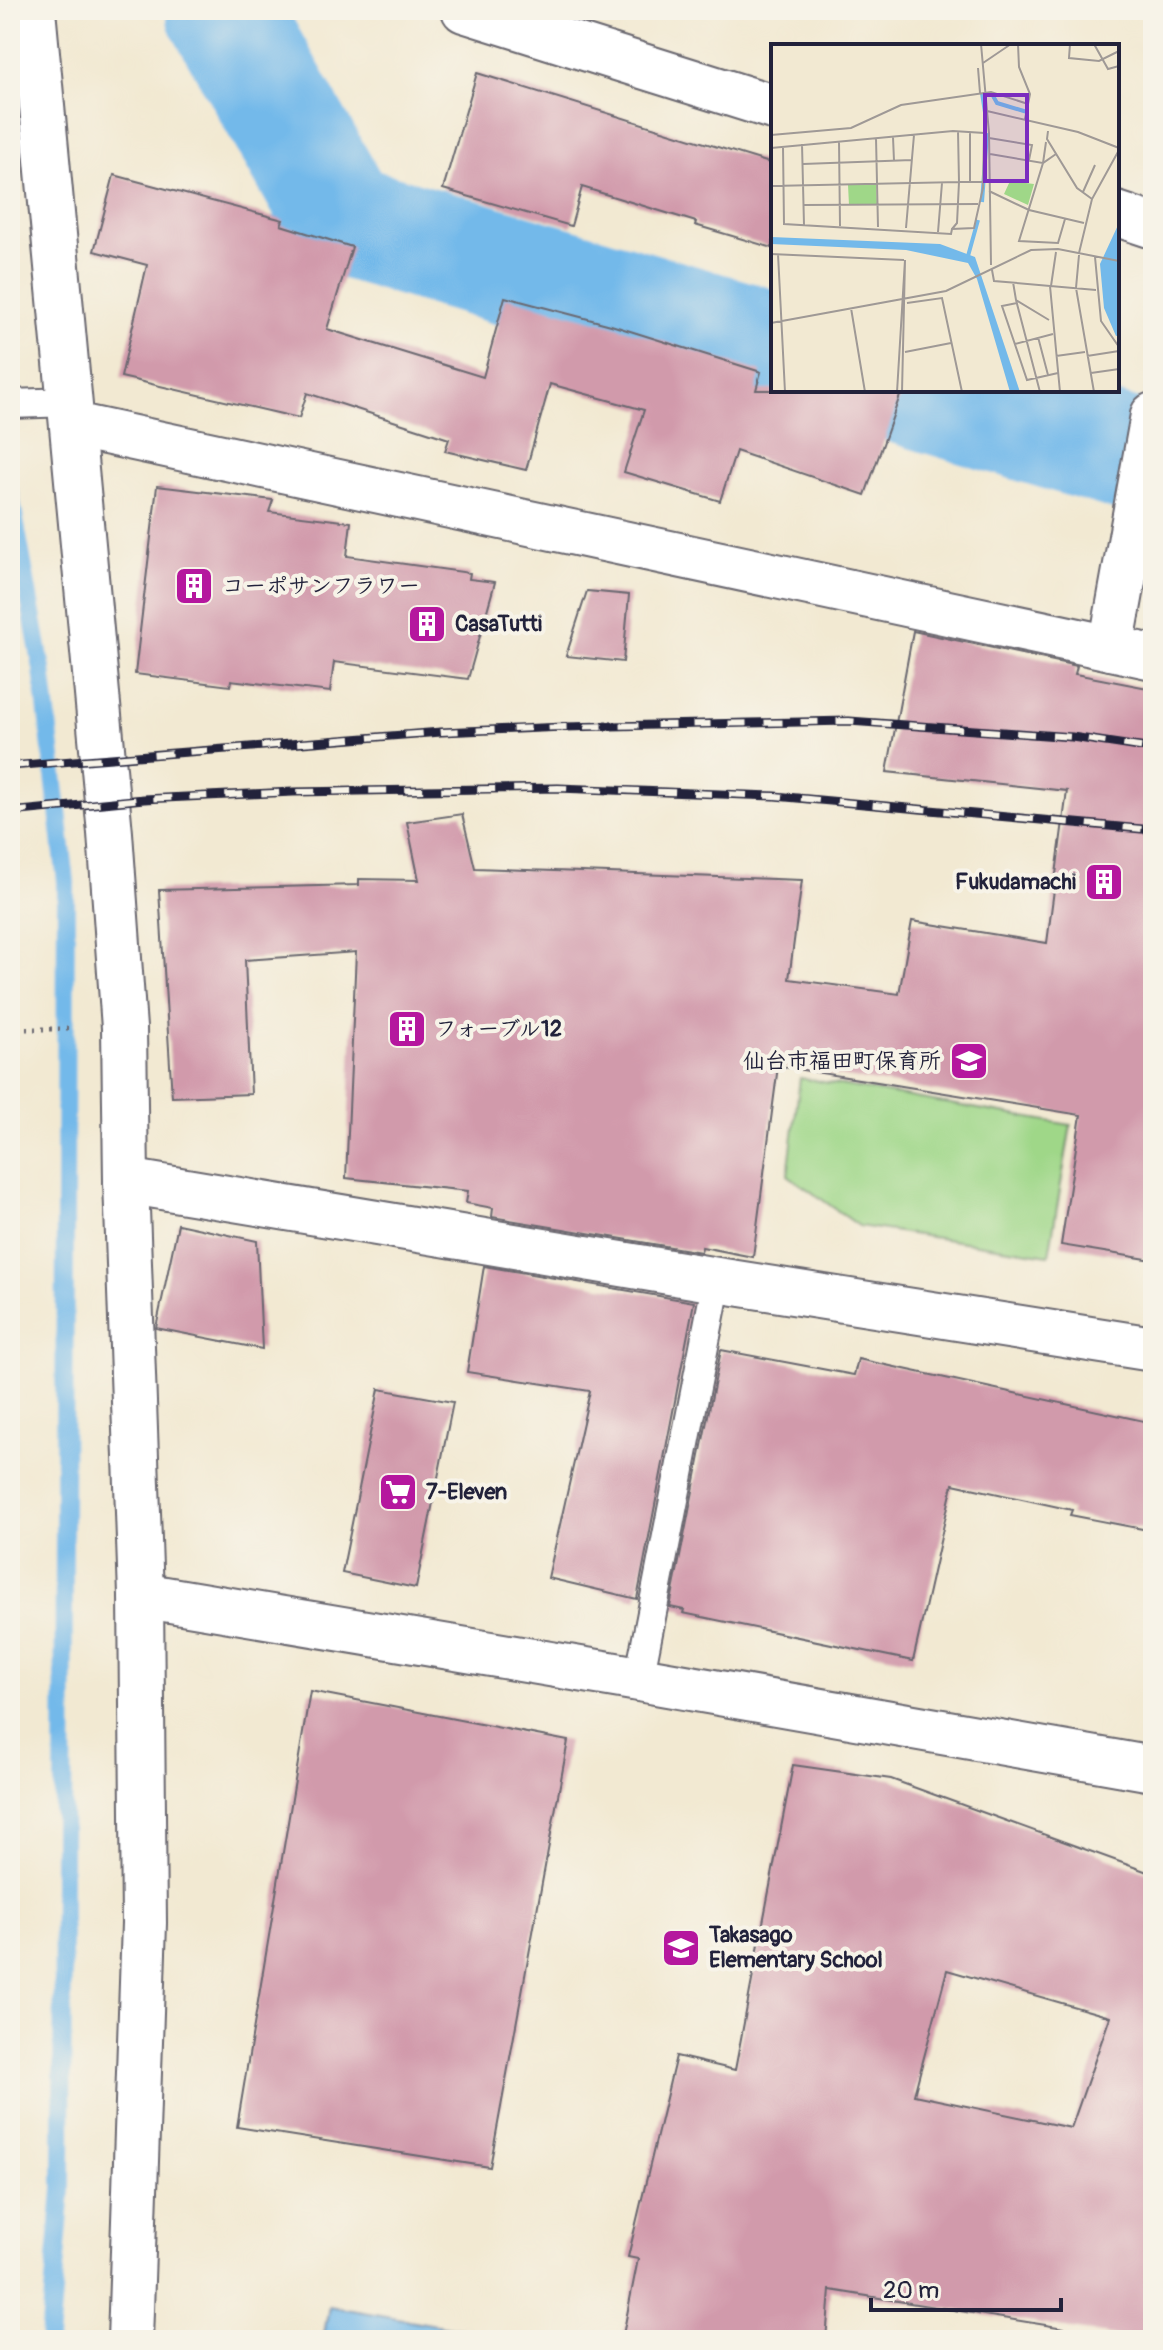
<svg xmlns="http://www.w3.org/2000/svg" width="1163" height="2350" font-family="Pangolin,'Klee One',sans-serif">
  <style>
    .green { fill: #9fd788; stroke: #607c62; stroke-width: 2 }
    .water { fill: #73b9ea; stroke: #4a6e92; stroke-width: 2 }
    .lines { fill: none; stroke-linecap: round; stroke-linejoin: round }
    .stream { stroke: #73b9ea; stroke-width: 18 }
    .river { stroke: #73b9ea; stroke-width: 114 }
    .building { fill: #d19aab; fill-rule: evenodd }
    .service-casing { stroke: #6b6870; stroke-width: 32 }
    .minor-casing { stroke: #6b6870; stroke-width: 48 }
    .path { stroke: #6b6870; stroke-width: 5; stroke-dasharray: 2 6; stroke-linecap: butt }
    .service { stroke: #fff; stroke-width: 28 }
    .minor { stroke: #fff; stroke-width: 44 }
    .rail-casing { stroke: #22223b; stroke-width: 9 }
    .rail { stroke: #f7f3e8; stroke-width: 6; stroke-dasharray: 18; stroke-linecap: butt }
    .labels { text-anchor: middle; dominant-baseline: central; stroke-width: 8; stroke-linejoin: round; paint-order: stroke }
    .poi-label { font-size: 22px; font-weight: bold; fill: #22223b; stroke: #f7f3e8; text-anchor: start }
    .inset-river { fill: none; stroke: #73b9ea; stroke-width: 4 }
    .inset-road { fill: none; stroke: #9f9996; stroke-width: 2 }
    .view { fill: #7b2cbf; fill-opacity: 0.15; stroke: #7b2cbf; stroke-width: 4 }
    .inset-edge { fill: none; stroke: #22223b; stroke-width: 4 }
  </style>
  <rect width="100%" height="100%" fill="#f7f3e8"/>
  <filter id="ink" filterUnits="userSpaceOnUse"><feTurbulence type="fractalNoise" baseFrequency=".0125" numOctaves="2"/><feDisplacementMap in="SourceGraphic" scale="16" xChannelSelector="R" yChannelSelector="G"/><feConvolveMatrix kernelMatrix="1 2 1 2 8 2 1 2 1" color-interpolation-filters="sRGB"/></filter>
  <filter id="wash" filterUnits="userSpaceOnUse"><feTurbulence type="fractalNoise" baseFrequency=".006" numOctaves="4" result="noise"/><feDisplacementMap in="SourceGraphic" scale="32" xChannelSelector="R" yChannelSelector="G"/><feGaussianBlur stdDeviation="1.8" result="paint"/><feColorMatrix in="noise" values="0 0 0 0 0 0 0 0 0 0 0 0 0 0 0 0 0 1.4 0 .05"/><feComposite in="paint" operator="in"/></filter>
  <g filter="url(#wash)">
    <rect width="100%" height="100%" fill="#f2e9d2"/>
    <path class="green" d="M 800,1078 L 1071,1125 L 1049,1255 L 859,1226 L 788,1175 Z"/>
    <path class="water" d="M 329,2306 L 521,2340 L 323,2340 Z"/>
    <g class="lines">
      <path class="stream" d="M 10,492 L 42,669 L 66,882 L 62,2190 L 49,2340"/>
      <g class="river">
        <path d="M 223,10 L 341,219 L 773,348"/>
        <path d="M 912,390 L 1145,460"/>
      </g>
    </g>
    <g id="blocks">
      <g class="building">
        <path d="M 477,73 L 773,164 L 773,248 L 695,225 L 696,222 L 582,187 L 571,226 L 443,189 Z"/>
        <path d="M 114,175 L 283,220 L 281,225 L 352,247 L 327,329 L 483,377 L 505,297 L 611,325 L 761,372 L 756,390 L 902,390 L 865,495 L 736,451 L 720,501 L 624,472 L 644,410 L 550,384 L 526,470 L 445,451 L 449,439 L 307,393 L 299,418 L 121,377 L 147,265 L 94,251 Z"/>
        <path d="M 157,486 L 273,500 L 269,512 L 351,522 L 347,556 L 470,573 L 469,579 L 495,582 L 468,679 L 334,662 L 330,692 L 231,680 L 230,686 L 135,674 Z"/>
        <path d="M 587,591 L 629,595 L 623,662 L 566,656 Z"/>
        <path d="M 913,631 L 1077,666 L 1075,674 L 1153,689 L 1153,1260 L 1061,1245 L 1081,1115 L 778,1066 L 753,1257 L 702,1247 L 701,1252 L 492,1217 L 493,1208 L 466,1203 L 468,1191 L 346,1178 L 356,952 L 245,960 L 251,1094 L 172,1097 L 159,890 L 359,885 L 359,879 L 419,880 L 407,822 L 462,814 L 475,868 L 802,880 L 789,979 L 899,994 L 912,921 L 1047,943 L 1067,791 L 887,772 Z"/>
        <path d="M 178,1224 L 257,1241 L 262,1349 L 156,1328 Z"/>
        <path d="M 484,1266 L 694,1302 L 637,1599 L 548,1578 L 590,1391 L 467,1372 Z"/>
        <path d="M 721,1350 L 854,1375 L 858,1359 L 1153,1423 L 1153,1531 L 1070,1515 L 1072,1510 L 953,1484 L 913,1661 L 683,1613 L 684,1610 L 670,1607 Z"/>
        <path d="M 379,1389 L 453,1402 L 416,1588 L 342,1573 Z"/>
        <path d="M 310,1691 L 568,1741 L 490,2167 L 237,2127 Z"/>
        <path d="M 793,1765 L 891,1779 L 1153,1874 L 1153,2340 L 1138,2340 L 830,2290 L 826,2340 L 622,2340 L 638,2259 L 628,2257 L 676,2056 L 735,2070 ZM 947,1970 L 1110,2017 L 1071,2128 L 914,2095 Z"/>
      </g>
    </g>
  </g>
  <g filter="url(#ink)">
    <use href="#blocks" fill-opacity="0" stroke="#6b6870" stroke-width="2"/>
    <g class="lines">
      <g class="service-casing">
        <g id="service">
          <path d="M 10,404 L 71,402"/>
          <path d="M 639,1679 L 717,1280"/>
        </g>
      </g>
      <g class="minor-casing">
        <g id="minor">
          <path d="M 33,10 L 110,833 L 124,1028 L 126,1181 L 141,1595 L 144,1923 L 130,2340"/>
          <path d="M 464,10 L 773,107"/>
          <path d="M 1117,214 L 1153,226"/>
          <path d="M 73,425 L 1153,657"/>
          <path d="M 1111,648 L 1153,415"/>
          <path d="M 126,1181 L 717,1280 L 1153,1349"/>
          <path d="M 141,1595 L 639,1679 L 1153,1769"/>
        </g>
      </g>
      <path class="path" d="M 10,1029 L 71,1029"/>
      <use href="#service" class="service"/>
      <use href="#minor" class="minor"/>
      <g class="rail-casing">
        <g id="rail">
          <path d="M 10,766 L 441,732 L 564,727 L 849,721 L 1072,737 L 1153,749"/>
          <path d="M 10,812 L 144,799 L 293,792 L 558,788 L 775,796 L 1153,830"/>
        </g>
      </g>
      <use href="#rail" class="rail"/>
    </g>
  </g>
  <defs>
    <g id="building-square" transform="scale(2)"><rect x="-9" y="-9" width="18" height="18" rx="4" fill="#b5179e" stroke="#f7f3e8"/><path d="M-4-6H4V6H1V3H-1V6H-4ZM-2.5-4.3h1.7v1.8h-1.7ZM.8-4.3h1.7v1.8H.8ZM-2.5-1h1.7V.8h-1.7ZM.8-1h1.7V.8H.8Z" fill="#fff"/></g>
    <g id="school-square" transform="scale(2)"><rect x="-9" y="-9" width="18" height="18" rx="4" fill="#b5179e" stroke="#f7f3e8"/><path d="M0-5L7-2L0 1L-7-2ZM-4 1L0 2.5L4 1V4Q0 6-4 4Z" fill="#fff"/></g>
    <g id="supermarket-square" transform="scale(2)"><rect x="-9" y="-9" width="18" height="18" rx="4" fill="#b5179e" stroke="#f7f3e8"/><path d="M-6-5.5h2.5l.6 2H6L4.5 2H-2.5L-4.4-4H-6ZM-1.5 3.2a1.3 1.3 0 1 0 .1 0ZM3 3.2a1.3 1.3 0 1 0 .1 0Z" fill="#fff"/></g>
  </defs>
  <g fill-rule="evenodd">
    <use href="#building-square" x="194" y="586"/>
    <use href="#building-square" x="427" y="624"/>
    <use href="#building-square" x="1104" y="882"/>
    <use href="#building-square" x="407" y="1029"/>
    <use href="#school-square" x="969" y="1061"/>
    <use href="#supermarket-square" x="398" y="1492"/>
    <use href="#school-square" x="681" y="1948"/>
  </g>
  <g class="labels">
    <g class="poi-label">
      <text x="222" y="586">コーポサンフラワー</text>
      <text x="455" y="624">CasaTutti</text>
      <text x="1076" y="882" text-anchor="end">Fukudamachi</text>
      <text x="435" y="1029">フォーブル12</text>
      <text x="941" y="1061" text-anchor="end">仙台市福田町保育所</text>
      <text x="426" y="1492">7-Eleven</text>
      <text x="709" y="1935">Takasago<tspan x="709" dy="25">Elementary School</tspan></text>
    </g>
  </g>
  <g transform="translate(771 44)">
    <rect width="348" height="348" fill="#f2e9d2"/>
    <path d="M 239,137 L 263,140 L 257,161 L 233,150 ZM 105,140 L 106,160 L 78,161 L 77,141 Z" fill="#9fd788"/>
    <path d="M 348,179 L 348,291 L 345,292 L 333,264 L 329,220 ZM 0,193 L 169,200 L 204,213 L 249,348 L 239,348 L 206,235 L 197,219 L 135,206 L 0,200 Z" fill="#73b9ea"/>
    <path class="inset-river" d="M 211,49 L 215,75M 221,50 L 226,59 L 256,68M 211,158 L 216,89M 197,212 L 207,176"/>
    <path class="inset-road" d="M 210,0 L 218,89 L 220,221M 247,0 L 248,23 L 259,50 L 254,75M 299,0 L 298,14 L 328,17 L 348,7M 323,0 L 337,25 L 348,22M 212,19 L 240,0M 207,24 L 209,49M 216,67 L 307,88 L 348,104M 187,87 L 188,138 L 215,138M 277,87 L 276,95 L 306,144 L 321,155M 199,88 L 199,138M 0,91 L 80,84 L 130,61 L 220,48 L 257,60M 122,93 L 123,117M 105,94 L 107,183M 218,94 L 261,101 L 258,116M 68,97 L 69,182M 275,98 L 272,119 L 285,110M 31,100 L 33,181M 0,104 L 182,87 L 213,89 L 212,144 L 203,184 L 181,185 L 180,190 L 13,180 L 12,103M 219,110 L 272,119 L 248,197 L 287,199 L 294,175M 32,120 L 141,116M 0,142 L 188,138 L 186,179 L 181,185M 218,147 L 258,166 L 313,179M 312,148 L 324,121M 33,161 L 207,160M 135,184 L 143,91M 167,188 L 171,139M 308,209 L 321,155 L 348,106M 0,210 L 133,216M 7,210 L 14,348M 308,211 L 305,244 L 323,348M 324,213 L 330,277 L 348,303M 221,226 L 223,237 L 325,246M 242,238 L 245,256 L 278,276M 279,242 L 289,348M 280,242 L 285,208M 245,256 L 269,348M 136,259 L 171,254 L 191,348M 246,259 L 231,262 L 256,336 L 287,329M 80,264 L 94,348M 0,279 L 175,247 L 260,206 L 287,205 L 348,217M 267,293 L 277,331M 244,300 L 282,290M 134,308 L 180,299M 285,312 L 314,308M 316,312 L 348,307M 320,329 L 348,325M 126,348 L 134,216M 131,348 L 134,216"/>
    <path class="view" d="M 214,51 L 256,51 L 256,137 L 214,137 Z"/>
    <rect width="348" height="348" class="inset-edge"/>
  </g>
  <rect width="1163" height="2350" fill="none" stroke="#f7f3e8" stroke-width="40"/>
  <path d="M871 2298v12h190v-12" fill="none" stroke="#22223b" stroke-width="4"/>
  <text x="883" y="2298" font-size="24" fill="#22223b" stroke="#f7f3e8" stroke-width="6" paint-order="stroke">20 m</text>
</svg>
